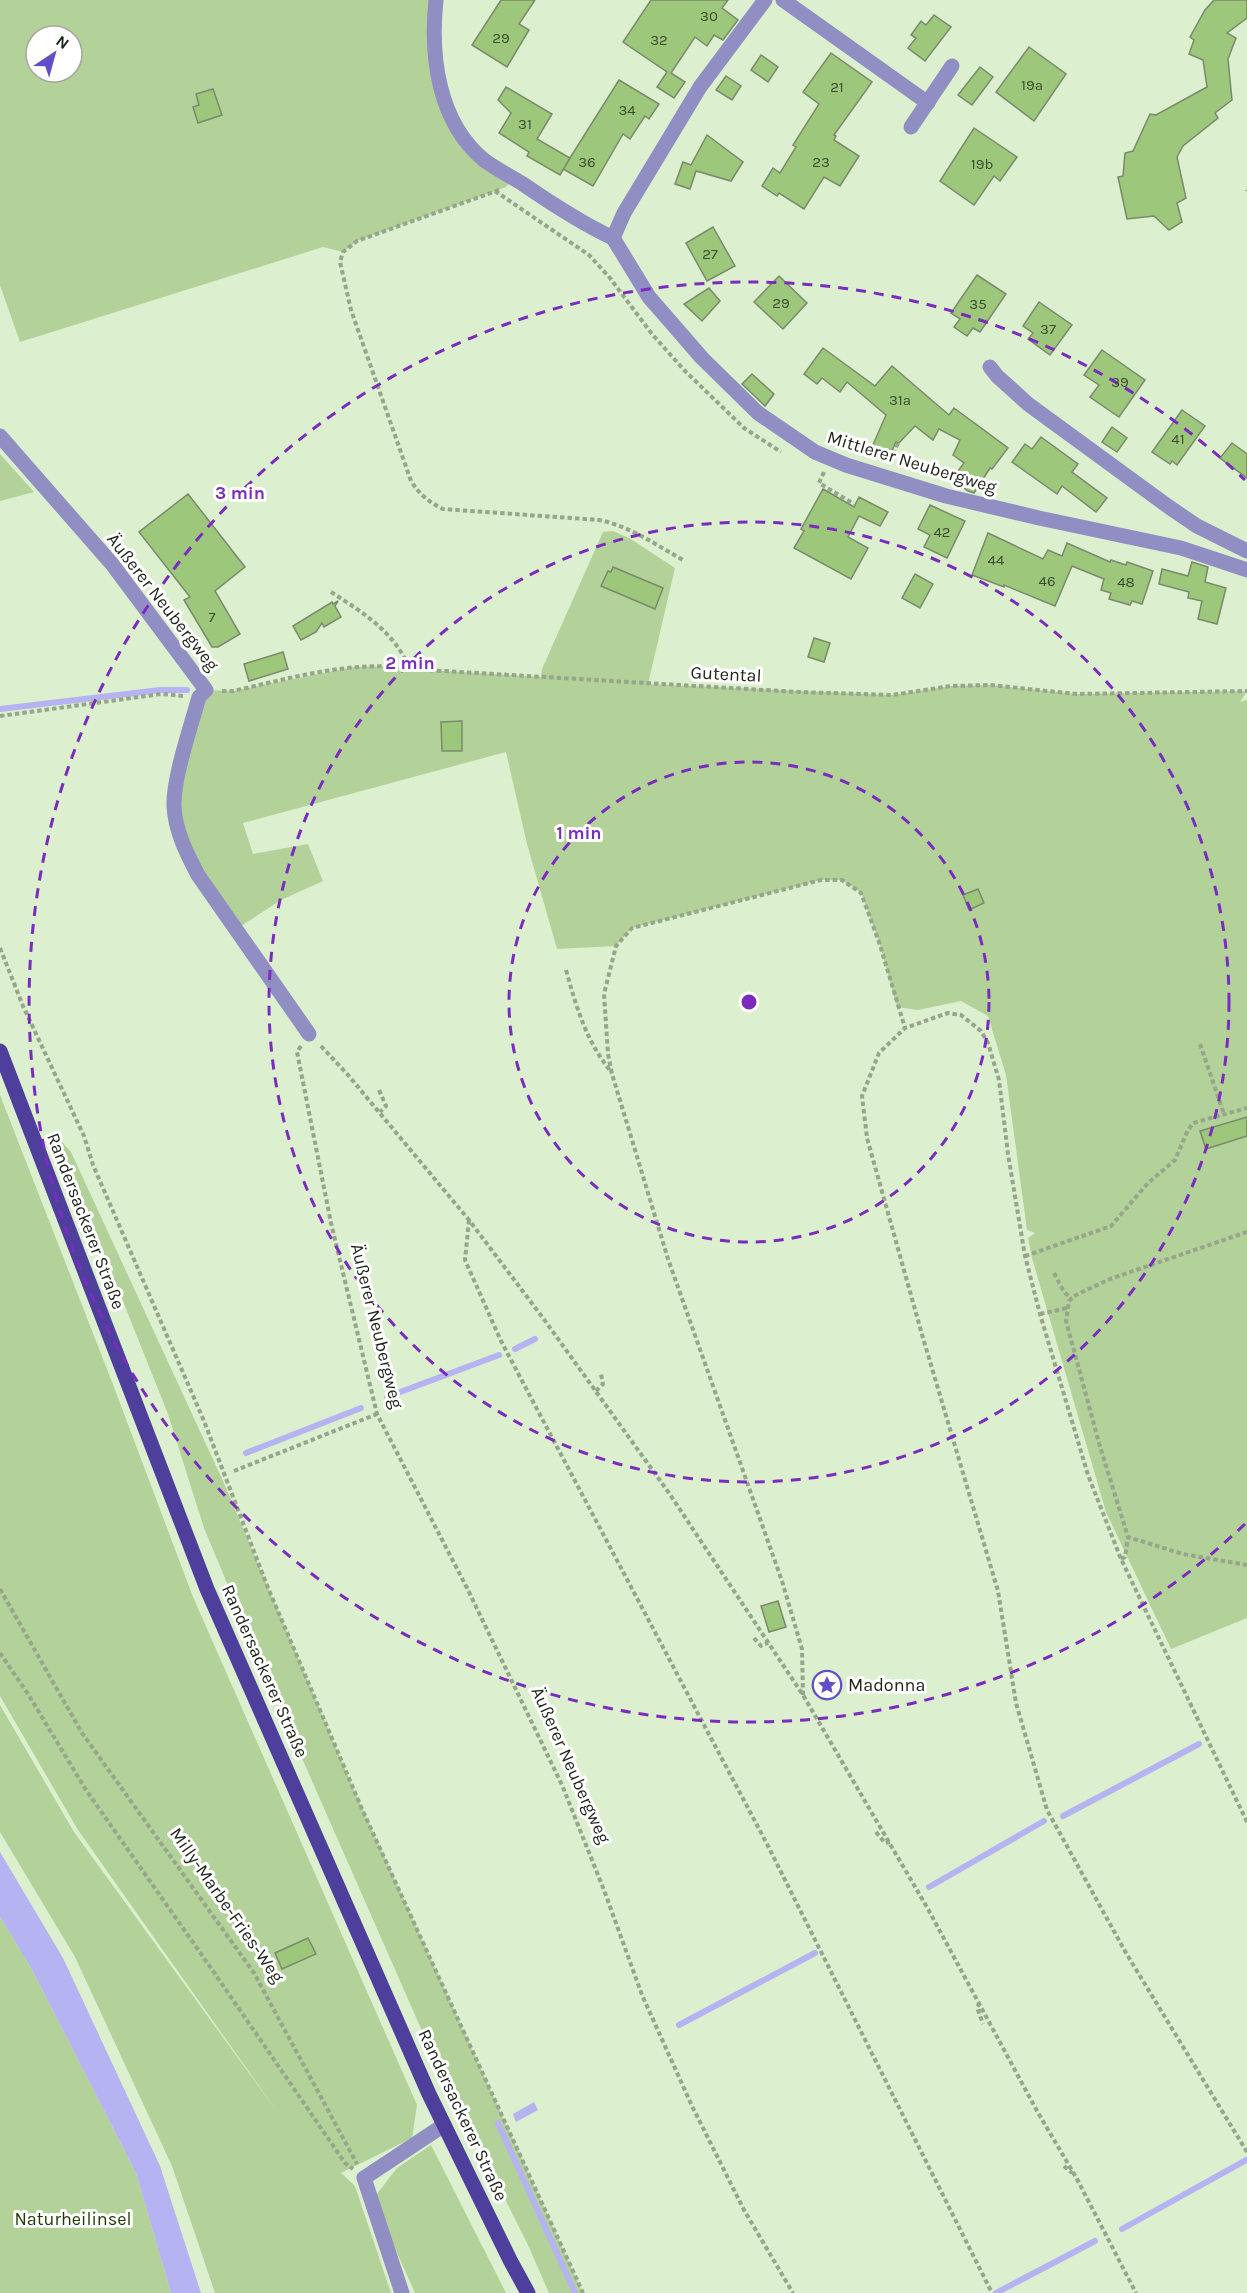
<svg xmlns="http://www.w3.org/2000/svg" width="1247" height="2293" font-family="Karla,sans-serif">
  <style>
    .green { fill: #b2d299; fill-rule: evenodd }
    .water { fill: #b5b3f2 }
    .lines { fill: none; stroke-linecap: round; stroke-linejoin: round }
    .stream { stroke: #b5b3f2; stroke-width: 6 }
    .building { fill: #9dc77b; stroke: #798a6d; stroke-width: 1.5 }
    .path { stroke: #96a58b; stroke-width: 4; stroke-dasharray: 4.5 3; stroke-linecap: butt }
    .minor { stroke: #908ec3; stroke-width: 15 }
    .major { stroke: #4e3f9d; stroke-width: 15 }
    .ring { fill: none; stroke: #7b2cbf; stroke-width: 3; stroke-dasharray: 10 8 }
    .labels { text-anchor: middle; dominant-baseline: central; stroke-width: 6; stroke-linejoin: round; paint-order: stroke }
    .number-label { font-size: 15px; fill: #3c4c30 }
    .street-label { font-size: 18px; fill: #1c2317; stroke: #fff }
    .poi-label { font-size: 18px; fill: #1c2317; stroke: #fff; text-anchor: start }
    .park-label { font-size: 18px; fill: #1f3901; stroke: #fff }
    .centre { fill: #7b2cbf; stroke: #fff; stroke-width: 3 }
    .ring-label { font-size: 18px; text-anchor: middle; font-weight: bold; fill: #7b2cbf; stroke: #fff; stroke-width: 6; stroke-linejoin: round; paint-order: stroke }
  </style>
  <rect width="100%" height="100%" fill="#dcefce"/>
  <g class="green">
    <path d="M 0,0 L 436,0 L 437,66 L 459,131 L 513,178 L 506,187 L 357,241 L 343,252 L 323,247 L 20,342 L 0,285 ZM 36,36 L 72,36 L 72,72 L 36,72 ZM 213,89 L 222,115 L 198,123 L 193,107 L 199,105 L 196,94 Z"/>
    <path d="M 0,454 L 34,492 L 0,501 Z"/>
    <path d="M 613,531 L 629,538 L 675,568 L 648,684 L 892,695 L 951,686 L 990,685 L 1077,694 L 1247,691 L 1240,702 L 1247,700 L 1247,1618 L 1171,1649 L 1106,1512 L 1032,1258 L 1028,1238 L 1035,1233 L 1027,1230 L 1006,1075 L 988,1016 L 961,1001 L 918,1010 L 897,1007 L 879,942 L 861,893 L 842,880 L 821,880 L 632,928 L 616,946 L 557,949 L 527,844 L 506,752 L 243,823 L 253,854 L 308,844 L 323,881 L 281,900 L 235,930 L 185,850 L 176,786 L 206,690 L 233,691 L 354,667 L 392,666 L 409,669 L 541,677 L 542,669 L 603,532 Z"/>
    <path d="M 0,1095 L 112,1382 L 193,1597 L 417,2105 L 412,2138 L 341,2173 L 355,2186 L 391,2293 L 215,2293 L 172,2166 L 75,1957 L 0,1832 L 0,1705 L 74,1832 L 278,2113 L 78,1830 L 0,1696 Z"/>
    <path d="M 57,1136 L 71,1152 L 223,1481 L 354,1790 L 583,2293 L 549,2293 L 528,2245 L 430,2049 L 268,1681 L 204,1528 L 168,1414 Z"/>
    <path d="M 0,1917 L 30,1966 L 136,2173 L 171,2293 L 0,2293 Z"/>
    <path d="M 431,2145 L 506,2293 L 415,2293 L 373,2199 L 397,2168 Z"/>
  </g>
  <g class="water">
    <path d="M 0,1852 L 63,1958 L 160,2166 L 201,2293 L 171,2293 L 136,2173 L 30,1966 L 0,1917 Z"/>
    <path d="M 534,2102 L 538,2110 L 516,2122 L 513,2114 Z"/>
  </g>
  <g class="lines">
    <g class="stream">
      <path d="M 0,709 L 160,690 L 187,690"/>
      <path d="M 515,1349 L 535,1339"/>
      <path d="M 387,1397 L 499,1355"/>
      <path d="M 246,1453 L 361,1408"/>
      <path d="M 1063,1816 L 1199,1744"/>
      <path d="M 929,1887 L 1044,1821"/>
      <path d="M 679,2025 L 815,1953"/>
      <path d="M 498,2123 L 575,2293"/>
      <path d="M 1122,2229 L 1246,2160"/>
      <path d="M 996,2293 L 1095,2241"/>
    </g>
  </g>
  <g class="building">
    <path d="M 501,0 L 535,0 L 519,24 L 529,30 L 507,67 L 472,45 Z"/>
    <path d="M 651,0 L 728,0 L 722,8 L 738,20 L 723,40 L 714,35 L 707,46 L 695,37 L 671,73 L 685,82 L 674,98 L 657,87 L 667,72 L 623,42 Z"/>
    <path d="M 1214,0 L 1247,0 L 1247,18 L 1227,33 L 1236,38 L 1228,59 L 1232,100 L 1215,113 L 1218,118 L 1183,146 L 1177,157 L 1186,198 L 1177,203 L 1182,222 L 1169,230 L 1154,216 L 1127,219 L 1118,177 L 1123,176 L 1125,153 L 1133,151 L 1150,114 L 1156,115 L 1207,87 L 1203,60 L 1189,54 L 1194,40 L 1190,37 L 1205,10 Z"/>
    <path d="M 934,15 L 951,27 L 925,61 L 908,48 L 916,38 L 911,35 L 921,21 L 926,25 Z"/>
    <path d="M 1029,47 L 1066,74 L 1034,121 L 996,92 Z"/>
    <path d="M 831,53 L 872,82 L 834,135 L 836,136 L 834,140 L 859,156 L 840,186 L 824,177 L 804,209 L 779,193 L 777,196 L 762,186 L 773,168 L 780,173 L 796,147 L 793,145 L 819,104 L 803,92 Z"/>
    <path d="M 761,55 L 778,67 L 768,82 L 751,70 Z"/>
    <path d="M 980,67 L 993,77 L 972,105 L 958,95 Z"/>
    <path d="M 726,76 L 741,86 L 732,100 L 716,90 Z"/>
    <path d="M 619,80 L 659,104 L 649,119 L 645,116 L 630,139 L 623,134 L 593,186 L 563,169 Z"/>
    <path d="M 506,87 L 552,114 L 537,139 L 570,158 L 560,175 L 527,156 L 529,152 L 499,133 L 511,113 L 498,100 Z"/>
    <path d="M 213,89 L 222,115 L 198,123 L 193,107 L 199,105 L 196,94 Z"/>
    <path d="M 974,128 L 1017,157 L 1000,181 L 994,176 L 974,205 L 940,181 Z"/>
    <path d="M 707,135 L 743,162 L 731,181 L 696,171 L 690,189 L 675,184 L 683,162 L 691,165 Z"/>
    <path d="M 713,227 L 735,266 L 707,281 L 686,243 Z"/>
    <path d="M 977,275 L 1006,294 L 980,332 L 973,328 L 967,336 L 954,327 L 960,319 L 951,313 Z"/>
    <path d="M 779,276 L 807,303 L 783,329 L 754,302 Z"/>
    <path d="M 709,288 L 720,301 L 702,321 L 684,304 Z"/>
    <path d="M 1039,302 L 1072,325 L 1050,355 L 1028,339 L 1033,333 L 1023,326 Z"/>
    <path d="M 823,348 L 875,386 L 892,366 L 949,415 L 954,408 L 1008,448 L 992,469 L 990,468 L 974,493 L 968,491 L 952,479 L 964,463 L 953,455 L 960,440 L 939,429 L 933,440 L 915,426 L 899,443 L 896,442 L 890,455 L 872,447 L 886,415 L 847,382 L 840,392 L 822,378 L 817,384 L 804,374 Z"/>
    <path d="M 1102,350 L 1145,380 L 1119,417 L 1090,397 L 1099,385 L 1084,375 Z"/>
    <path d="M 752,374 L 774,394 L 765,406 L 742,384 Z"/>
    <path d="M 1182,410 L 1205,426 L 1177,465 L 1172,461 L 1170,464 L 1152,452 Z"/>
    <path d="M 1112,427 L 1127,438 L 1117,452 L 1102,442 Z"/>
    <path d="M 1041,437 L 1078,464 L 1072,472 L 1107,498 L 1096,512 L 1062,486 L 1057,494 L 1012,462 L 1025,444 L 1032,449 Z"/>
    <path d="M 1232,443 L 1247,454 L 1247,478 L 1220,458 Z"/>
    <path d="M 823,489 L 854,507 L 859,497 L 888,512 L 880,526 L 859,516 L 848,537 L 868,548 L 851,579 L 794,548 L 804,531 L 801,529 Z"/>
    <path d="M 188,494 L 245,567 L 215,591 L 240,634 L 218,647 L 212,647 L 184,600 L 190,597 L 139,532 Z"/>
    <path d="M 930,505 L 965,521 L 947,558 L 924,547 L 930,535 L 918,529 Z"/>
    <path d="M 988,533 L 1043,559 L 1048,550 L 1062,556 L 1067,543 L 1110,562 L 1111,560 L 1126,565 L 1127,562 L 1153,571 L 1142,604 L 1132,601 L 1130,605 L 1109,599 L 1111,593 L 1101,590 L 1104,579 L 1072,566 L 1055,606 L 1004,585 L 1004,587 L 972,575 Z"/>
    <path d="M 1192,562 L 1208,567 L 1205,582 L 1226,588 L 1217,624 L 1198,619 L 1202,601 L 1188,598 L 1189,592 L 1159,584 L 1162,569 L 1188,576 Z"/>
    <path d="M 613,567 L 663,588 L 655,609 L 601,586 L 608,571 L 611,572 Z"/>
    <path d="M 915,574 L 933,584 L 920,608 L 902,598 Z"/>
    <path d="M 338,601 L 335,606 L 341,617 L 324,627 L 322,623 L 316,632 L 301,640 L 293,626 L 332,602 L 333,604 Z"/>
    <path d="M 814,638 L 830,643 L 824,662 L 808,657 Z"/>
    <path d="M 283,652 L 288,669 L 249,681 L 244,664 Z"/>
    <path d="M 462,721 L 462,751 L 442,751 L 441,722 Z"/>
    <path d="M 978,889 L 984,903 L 969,910 L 963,895 Z"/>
    <path d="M 1247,1117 L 1247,1136 L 1206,1149 L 1200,1131 Z"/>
    <path d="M 778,1601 L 786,1627 L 769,1632 L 761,1606 Z"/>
    <path d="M 308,1938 L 316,1954 L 282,1969 L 275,1953 Z"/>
  </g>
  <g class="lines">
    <g class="path">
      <path d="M 499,190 L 357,241 L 343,252 L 340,262 L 351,310 L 411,481 C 420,495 429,502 443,509 L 599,520 C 630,526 656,545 683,560"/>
      <path d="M 1247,190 L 1247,191"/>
      <path d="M 495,191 L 589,255 L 610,278 L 652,334 L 684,370 L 744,428 L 781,452"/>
      <path d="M 890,461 L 898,443"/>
      <path d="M 824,472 L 819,483 L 854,504"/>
      <path d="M 331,592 C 362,612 395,632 409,668"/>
      <path d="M 222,691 L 233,691 C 287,679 355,659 409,669 L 799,692 L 892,695 L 951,686 L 990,685 L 1077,694 L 1247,691"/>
      <path d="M 0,716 L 161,694 L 184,696"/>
      <path d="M 0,948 L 23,1006 L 84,1136 L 93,1165 L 204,1421 L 266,1583 L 362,1809 L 583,2293"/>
      <path d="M 566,970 C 577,1009 586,1041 612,1073"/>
      <path d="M 1200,1044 L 1224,1114"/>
      <path d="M 301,1046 L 297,1052 L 331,1223 L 377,1414 L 467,1588 L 562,1785 L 604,1890 L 642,1995 L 692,2106 L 744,2210 L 793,2293"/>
      <path d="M 321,1046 L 348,1075 L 469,1220 L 543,1318 L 669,1493 L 803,1695 L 928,1909 L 1037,2111 L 1077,2179 L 1136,2293"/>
      <path d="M 379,1090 L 386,1106 L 380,1112"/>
      <path d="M 469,1220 L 465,1260 L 501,1341 L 767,1844 L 992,2293"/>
      <path d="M 1247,1232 L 1110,1279 L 1074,1296 L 1069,1301 L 1066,1321 L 1099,1443 L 1128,1537 L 1183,1554 L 1247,1565"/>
      <path d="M 1025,1256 L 1111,1226 L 1148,1183 L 1175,1160 L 1187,1132 L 1193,1123 L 1247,1108"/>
      <path d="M 1054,1273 L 1064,1292 L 1071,1298"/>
      <path d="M 1040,1314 L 1067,1308"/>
      <path d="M 596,1391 L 603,1384 L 601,1374"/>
      <path d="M 234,1471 L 377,1414"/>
      <path d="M 1121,1559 L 1125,1557 L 1128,1537"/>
      <path d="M 0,1589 L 82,1733 L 254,1973 L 357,2164"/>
      <path d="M 754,1638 L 761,1646 L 768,1643"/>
      <path d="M 0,1653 L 28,1694 L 86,1790 L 213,1971 L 345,2163 L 353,2169"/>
      <path d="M 803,1695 L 802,1649 L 782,1581 L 668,1259 L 612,1074 L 608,1054 L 604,994 L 616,946 L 632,928 L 821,880 L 842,880 L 861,893 L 879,942 L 905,1028"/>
      <path d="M 1247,1822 L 1121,1559 L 1088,1475 L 1040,1314 L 1025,1256 L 1008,1154 L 999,1080 L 988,1043 L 981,1031 L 961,1015 L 948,1013 L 905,1028 L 879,1053 L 862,1096 L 867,1138 L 923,1338 L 998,1591 L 1016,1703 L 1047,1810 L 1126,1953 L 1247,2152"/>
      <path d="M 876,1832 L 885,1843 L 890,1842"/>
      <path d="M 980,2003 L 977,2007 L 983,2024"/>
      <path d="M 1064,2166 L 1072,2173"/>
    </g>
    <g class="minor">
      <path d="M 436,0 C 430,56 438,122 484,160 C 496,169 510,176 523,184 C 552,204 581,223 613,238"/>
      <path d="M 783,0 L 928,103"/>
      <path d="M 911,127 L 952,66"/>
      <path d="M 613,238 L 649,297 L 702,358 L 758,413 L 815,452 L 846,465 L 946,496 L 1039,518 L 1181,548 L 1247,570"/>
      <path d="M 613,238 L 624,213 L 700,87 L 765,0"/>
      <path d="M 990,367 L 997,376 L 1028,404 L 1169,507 L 1197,526 L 1247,551"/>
      <path d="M 0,436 L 112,564 L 206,690 L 199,697 C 191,726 173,778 174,806 C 175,831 187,854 198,875 L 309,1034"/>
      <path d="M 402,2293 L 364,2178 L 444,2125"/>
    </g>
    <path class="major" d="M 0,1051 L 207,1589 L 429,2094 L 510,2260 L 528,2293"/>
  </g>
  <g class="ring">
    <circle cx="749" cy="1002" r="240"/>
    <circle cx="749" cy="1002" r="480"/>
    <path d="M1245 1524A720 720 0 1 1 1245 480"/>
  </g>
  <defs>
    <g id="sight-ring" transform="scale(1.5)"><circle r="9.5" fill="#fff" stroke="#624ec7" stroke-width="1.5"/><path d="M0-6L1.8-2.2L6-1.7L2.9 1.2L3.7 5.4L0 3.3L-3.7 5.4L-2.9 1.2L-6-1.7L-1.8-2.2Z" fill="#624ec7"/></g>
  </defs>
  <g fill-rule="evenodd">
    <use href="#sight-ring" x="827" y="1685"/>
  </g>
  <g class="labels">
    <g class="number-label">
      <text x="709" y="16">30</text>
      <text x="501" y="38">29</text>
      <text x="659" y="40">32</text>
      <text x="1032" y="85">19a</text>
      <text x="837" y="87">21</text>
      <text x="627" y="110">34</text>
      <text x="525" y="124">31</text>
      <text x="587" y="162">36</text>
      <text x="821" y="162">23</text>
      <text x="982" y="164">19b</text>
      <text x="710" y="254">27</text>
      <text x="781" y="303">29</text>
      <text x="978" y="304">35</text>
      <text x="1048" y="329">37</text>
      <text x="1120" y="382">39</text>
      <text x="900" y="400">31a</text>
      <text x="1178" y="439">41</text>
      <text x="942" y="532">42</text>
      <text x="996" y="560">44</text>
      <text x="1047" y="581">46</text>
      <text x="1126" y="582">48</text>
      <text x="212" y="617">7</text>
    </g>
    <g class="street-label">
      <text transform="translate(912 462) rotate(17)">Mittlerer Neubergweg</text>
      <text transform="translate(163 602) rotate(52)">Äußerer Neubergweg</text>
      <text transform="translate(726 674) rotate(3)">Gutental</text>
      <text transform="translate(86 1221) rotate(69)">Randersackerer Straße</text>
      <text transform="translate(377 1326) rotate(76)">Äußerer Neubergweg</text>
      <text transform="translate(265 1671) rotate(66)">Randersackerer Straße</text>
      <text transform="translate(571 1765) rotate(66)">Äußerer Neubergweg</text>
      <text transform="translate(227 1905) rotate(55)">Milly-Marbe-Fries-Weg</text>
      <text transform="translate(463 2115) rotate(65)">Randersackerer Straße</text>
    </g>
    <g class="poi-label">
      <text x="848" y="1685">Madonna</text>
    </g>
    <g class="park-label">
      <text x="73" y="2219">Naturheilinsel</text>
    </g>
  </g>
  <circle cx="749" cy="1002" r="9" class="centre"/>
  <g class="ring-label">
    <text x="240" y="499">3 min</text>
    <text x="410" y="669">2 min</text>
    <text x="579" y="839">1 min</text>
  </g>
  <g transform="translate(54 54) rotate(36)"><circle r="28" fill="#ffffff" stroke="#a4a7a2" stroke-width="1.5"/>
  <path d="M0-4.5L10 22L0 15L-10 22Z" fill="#624ec7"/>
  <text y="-9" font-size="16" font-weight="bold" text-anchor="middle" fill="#1c2317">N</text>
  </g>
</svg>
